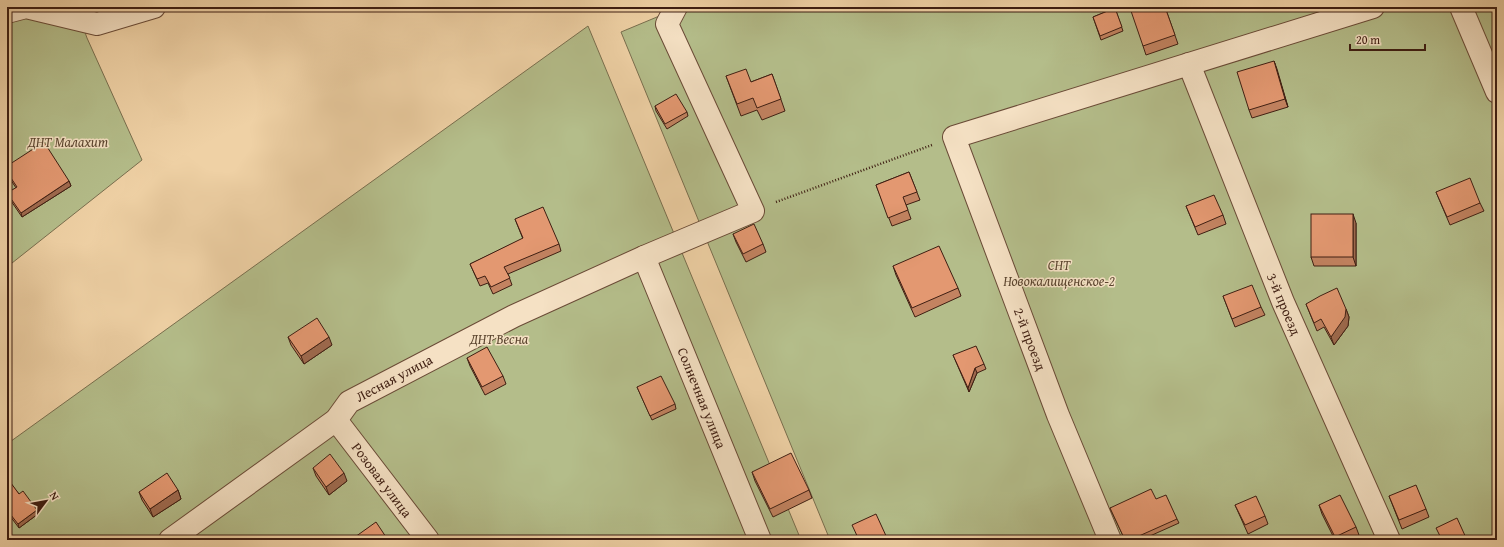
<svg xmlns="http://www.w3.org/2000/svg" width="1504" height="547" font-family="'Gentium Book Plus',serif">
  <style>
    .green { fill: #b4bd8a; stroke: #796e4e }
    .lines { fill: none; stroke-linecap: round; stroke-linejoin: round }
    .minor-casing { stroke: #6a4b37; stroke-width: 24 }
    .path { stroke: #3e1e12; stroke-width: 2.5; stroke-dasharray: 1 2; stroke-linecap: butt }
    .minor { stroke: #f5e1c4; stroke-width: 22 }
    .wall { fill: #c38361; stroke: #3e1e12 }
    .shaded-wall { fill: #9f6a4f; stroke: #3e1e12 }
    .building { fill: #e39871; stroke: #3e1e12 }
    .labels { text-anchor: middle; dominant-baseline: central; stroke-width: 3; stroke-linejoin: round; paint-order: stroke }
    .park-label { font-size: 14px; font-style: italic; fill: #5c4630; stroke: #f5e1c4 }
    .street-label { font-size: 14px; fill: #3e1e12; stroke: #f5e1c4 }
  </style>
  <rect width="100%" height="100%" fill="#efd1a5"/>
  <filter id="stains"><feTurbulence type="fractalNoise" baseFrequency=".005" numOctaves="4"/><feColorMatrix values="0 0 0 0 .2 0 0 0 0 .09 0 0 0 0 .02 0 0 0 .5 -.17"/></filter>
  <radialGradient id="worn" r=".72"><stop offset=".6" stop-color="#630" stop-opacity="0"/><stop offset="1" stop-color="#630" stop-opacity=".3"/></radialGradient>
  <g class="green">
    <path d="M 7,7 L 76,7 L 87,38 L 142,160 L 7,267 Z"/>
    <path d="M 681,7 L 1497,7 L 1497,540 L 830,540 L 621,32 Z"/>
    <path d="M 588,26 L 801,540 L 7,540 L 7,444 Z"/>
  </g>
  <g class="lines">
    <g class="minor-casing">
      <g id="minor">
        <path d="M 1461,7 L 1497,92"/>
        <path d="M 7,12 L 26,7 L 97,24 L 154,7"/>
        <path d="M 1189,64 L 1283,302 L 1389,540"/>
        <path d="M 644,257 L 760,540"/>
        <path d="M 336,420 L 428,540"/>
        <path d="M 170,540 L 336,420 L 349,402 L 514,316 L 644,257 L 753,211 L 667,24 L 676,7"/>
        <path d="M 1110,540 L 1058,415 L 954,137 L 1373,7"/>
      </g>
    </g>
    <path class="path" d="M 776,202 L 932,145"/>
    <use href="#minor" class="minor"/>
  </g>
  <g class="wall">
    <path d="M 1165,7 L 1178,44 L 1146,55 L 1143,46 Z"/>
    <path d="M 1115,8 L 1123,31 L 1101,40 L 1093,17 Z"/>
    <path d="M 1274,61 L 1288,107 L 1252,118 L 1249,110 Z"/>
    <path d="M 772,74 L 785,111 L 762,120 L 757,110 L 741,116 L 726,76 L 751,82 Z"/>
    <path d="M 655,106 L 687,112 L 688,116 L 667,129 L 656,111 Z"/>
    <path d="M 7,166 L 69,181 L 71,186 L 22,217 L 9,198 L 7,193 L 16,188 L 7,174 Z"/>
    <path d="M 909,172 L 920,200 L 906,205 L 911,219 L 892,226 L 876,185 Z"/>
    <path d="M 1436,192 L 1480,203 L 1484,211 L 1450,225 Z"/>
    <path d="M 1186,206 L 1223,215 L 1226,224 L 1198,235 Z"/>
    <path d="M 515,219 L 559,244 L 561,251 L 508,274 L 512,285 L 493,294 L 488,283 L 480,286 L 470,264 L 523,239 Z"/>
    <path d="M 1356,223 L 1356,266 L 1314,266 L 1311,257 Z"/>
    <path d="M 733,234 L 763,244 L 766,252 L 746,262 L 736,242 Z"/>
    <path d="M 893,266 L 958,288 L 961,296 L 915,317 L 896,275 Z"/>
    <path d="M 1223,296 L 1261,307 L 1265,315 L 1235,327 Z"/>
    <path d="M 1306,304 L 1346,309 L 1349,317 L 1348,326 L 1334,345 L 1324,327 L 1317,331 Z"/>
    <path d="M 288,337 L 332,345 L 304,364 L 291,345 Z"/>
    <path d="M 953,355 L 984,364 L 986,369 L 977,373 L 969,392 Z"/>
    <path d="M 467,358 L 503,376 L 506,384 L 485,395 L 470,366 Z"/>
    <path d="M 637,387 L 675,404 L 676,409 L 652,420 Z"/>
    <path d="M 313,468 L 347,481 L 329,495 L 316,476 Z"/>
    <path d="M 752,472 L 809,490 L 812,498 L 773,517 L 755,481 Z"/>
    <path d="M 7,479 L 19,494 L 37,510 L 38,514 L 19,528 L 7,512 Z"/>
    <path d="M 178,490 L 181,499 L 153,517 L 142,500 L 139,492 Z"/>
    <path d="M 1389,496 L 1426,509 L 1429,517 L 1402,529 Z"/>
    <path d="M 1156,499 L 1177,519 L 1179,523 L 1141,540 L 1125,540 L 1110,508 Z"/>
    <path d="M 1235,505 L 1265,516 L 1268,524 L 1248,534 Z"/>
    <path d="M 1319,505 L 1356,527 L 1359,535 L 1349,540 L 1335,540 L 1322,514 Z"/>
  </g>
  <g class="shaded-wall">
    <path d="M 1274,61 L 1277,69 L 1288,107 L 1285,99 Z"/>
    <path d="M 69,181 L 71,186 L 22,217 L 21,213 Z"/>
    <path d="M 1353,214 L 1356,223 L 1356,266 L 1353,257 Z"/>
    <path d="M 1346,309 L 1349,317 L 1348,326 L 1334,345 L 1331,337 Z"/>
    <path d="M 329,337 L 332,345 L 304,364 L 301,356 Z"/>
    <path d="M 975,368 L 977,373 L 969,392 L 968,388 Z"/>
    <path d="M 344,473 L 347,481 L 329,495 L 326,487 Z"/>
    <path d="M 178,490 L 181,499 L 153,517 L 150,509 Z"/>
    <path d="M 37,510 L 38,514 L 19,528 L 18,524 Z"/>
  </g>
  <g class="building">
    <path d="M 1145,7 L 1165,7 L 1175,35 L 1143,46 L 1131,11 Z"/>
    <path d="M 1115,8 L 1122,27 L 1100,36 L 1093,17 Z"/>
    <path d="M 1274,61 L 1285,99 L 1249,110 L 1237,72 Z"/>
    <path d="M 746,69 L 751,82 L 772,74 L 781,99 L 757,108 L 753,98 L 737,104 L 726,76 Z"/>
    <path d="M 676,94 L 687,112 L 665,124 L 655,106 Z"/>
    <path d="M 44,142 L 69,181 L 21,213 L 7,193 L 17,187 L 7,172 L 7,166 Z"/>
    <path d="M 909,172 L 917,192 L 903,197 L 908,210 L 888,218 L 876,185 Z"/>
    <path d="M 1470,178 L 1480,203 L 1447,217 L 1436,192 Z"/>
    <path d="M 1214,195 L 1223,215 L 1195,227 L 1186,206 Z"/>
    <path d="M 543,207 L 559,244 L 504,267 L 510,278 L 491,287 L 485,276 L 477,279 L 470,264 L 523,238 L 515,219 Z"/>
    <rect x="1311" y="214" width="42" height="43"/>
    <path d="M 754,224 L 763,244 L 743,254 L 733,234 Z"/>
    <path d="M 939,246 L 958,288 L 912,308 L 893,266 Z"/>
    <path d="M 1252,285 L 1261,307 L 1232,319 L 1223,296 Z"/>
    <path d="M 1337,288 L 1346,309 L 1345,317 L 1331,337 L 1321,319 L 1314,323 L 1306,304 L 1320,296 Z"/>
    <path d="M 317,318 L 329,337 L 301,356 L 288,337 Z"/>
    <path d="M 976,346 L 984,364 L 975,368 L 968,388 L 953,355 Z"/>
    <path d="M 487,347 L 503,376 L 482,387 L 467,358 Z"/>
    <path d="M 661,376 L 675,404 L 650,416 L 637,387 Z"/>
    <path d="M 791,453 L 809,490 L 770,509 L 752,472 Z"/>
    <path d="M 330,454 L 344,473 L 326,487 L 313,468 Z"/>
    <path d="M 167,473 L 178,490 L 150,509 L 139,492 Z"/>
    <path d="M 7,479 L 8,479 L 19,494 L 23,491 L 37,510 L 18,524 L 7,510 Z"/>
    <path d="M 1416,485 L 1426,509 L 1399,520 L 1389,496 Z"/>
    <path d="M 1151,489 L 1156,499 L 1166,495 L 1177,519 L 1130,540 L 1125,540 L 1110,508 Z"/>
    <path d="M 1340,495 L 1356,527 L 1335,537 L 1319,505 Z"/>
    <path d="M 1256,496 L 1265,516 L 1245,525 L 1235,505 Z"/>
    <path d="M 876,514 L 887,538 L 883,540 L 859,540 L 852,525 Z"/>
    <path d="M 1457,518 L 1467,540 L 1442,540 L 1436,528 Z"/>
    <path d="M 376,522 L 388,540 L 357,540 L 355,537 Z"/>
  </g>
  <g class="labels">
    <g class="park-label">
      <text x="68" y="142">ДНТ Малахит</text>
      <text x="1059" y="265">СНТ<tspan x="1059" dy="16">Новокалищенское-2</tspan></text>
      <text x="499" y="339">ДНТ Весна</text>
    </g>
    <g class="street-label">
      <text transform="translate(1284 304) rotate(67)">3-й проезд</text>
      <text transform="translate(1030 339) rotate(69)">2-й проезд</text>
      <text transform="translate(394 378) rotate(-28)">Лесная улица</text>
      <text transform="translate(702 398) rotate(68)">Солнечная улица</text>
      <text transform="translate(382 480) rotate(53)">Розовая улица</text>
    </g>
  </g>
  <rect width="1504" height="547" fill="none" stroke="#efd1a5" stroke-width="24"/>
  <rect x="8" y="8" width="1488" height="531" fill="none" stroke="#3e1e12" stroke-width="2"/>
  <rect x="12" y="12" width="1480" height="523" fill="none" stroke="#3e1e12"/>
  <g transform="translate(46 501) rotate(58)" stroke="#f5e1c4" stroke-width="3" paint-order="stroke">
  <path d="M0-3L7 15L0 10L-7 15Z" fill="#3e1e12"/>
  <text y="-6" font-size="11" font-weight="bold" text-anchor="middle" fill="#3e1e12">N</text>
  </g>
  <path d="M1350 44v6h75v-6" fill="none" stroke="#3e1e12" stroke-width="2"/>
  <text x="1356" y="44" font-size="12" fill="#3e1e12" stroke="#f5e1c4" stroke-width="3" paint-order="stroke">20 m</text>
  <rect width="100%" height="100%" filter="url(#stains)"/>
  <rect width="100%" height="100%" fill="url(#worn)"/>
</svg>
